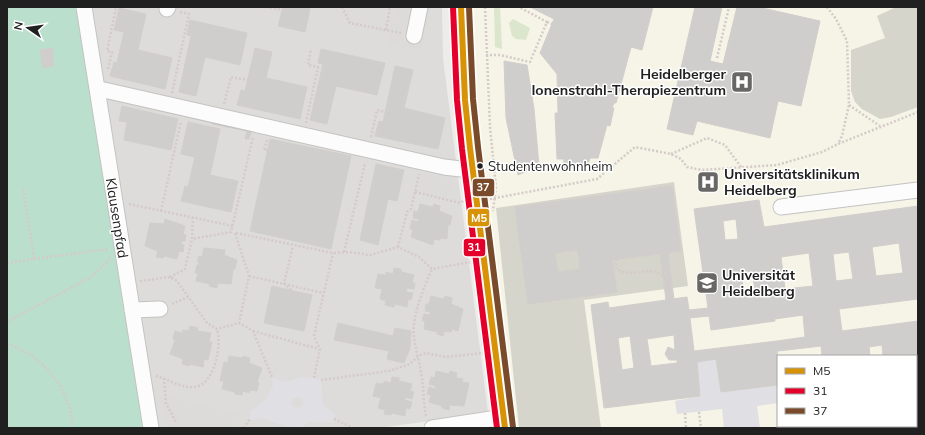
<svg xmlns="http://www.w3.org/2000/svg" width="925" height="435" font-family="Mulish,sans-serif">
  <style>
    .residential { fill: #dddcda }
    .education { fill: #f5f4e7; fill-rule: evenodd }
    .construction { fill: #d6d5cc }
    .grass { fill: #dce6cc }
    .pitch { fill: #badfcd }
    .parking { fill: #dcdbda }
    .plaza { fill: #e0dfe3; fill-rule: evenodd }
    .building { fill: #d0cecc; stroke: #d1cecb; fill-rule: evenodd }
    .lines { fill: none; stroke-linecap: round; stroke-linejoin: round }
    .minor-casing { stroke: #c4c3c1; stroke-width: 17 }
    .path { stroke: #d5cac9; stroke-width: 2.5; stroke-dasharray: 2 2; stroke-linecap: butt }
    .minor { stroke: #fcfcfc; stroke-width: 15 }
    .bus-1-casing { stroke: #fff; stroke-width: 9 }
    .bus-2-casing { stroke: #fff; stroke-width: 9 }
    .bus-3-casing { stroke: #fff; stroke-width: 9 }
    .bus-1 { stroke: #d79205; stroke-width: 6 }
    .bus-2 { stroke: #e4002b; stroke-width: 6 }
    .bus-3 { stroke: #7a4b2a; stroke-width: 6 }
    .bus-dot { fill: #202020; stroke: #fff; stroke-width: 1.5 }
    .labels { text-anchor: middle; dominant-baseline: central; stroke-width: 3; stroke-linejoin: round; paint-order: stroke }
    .bus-label { font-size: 13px; fill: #202020; stroke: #fff; text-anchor: start }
    .poi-label { font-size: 14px; font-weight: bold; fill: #202020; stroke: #fff; text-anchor: start }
    .street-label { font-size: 14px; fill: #202020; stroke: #fff }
    .line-badge { stroke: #fff; stroke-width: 1.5 }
    .badge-label { font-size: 11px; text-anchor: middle; font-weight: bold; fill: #fff }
  </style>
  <rect width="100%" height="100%" fill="#eeece9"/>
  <path class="residential" d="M 90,7 L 442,7 L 443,58 L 488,413 L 379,428 L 158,428 Z"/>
  <path class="education" d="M 470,7 L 918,7 L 918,428 L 513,428 L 489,209 L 474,104 ZM 778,356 L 916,356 L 916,426 L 778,426 Z"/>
  <g class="construction">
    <path d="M 896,7 L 918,7 L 918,107 L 891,117 L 880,119 L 862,109 L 855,102 L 851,91 L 851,50 L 885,38 L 877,16 Z"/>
    <path d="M 674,182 L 688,286 L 584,300 L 601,428 L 519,428 L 496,208 Z"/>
  </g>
  <g class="grass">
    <path d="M 494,7 L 500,7 L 502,49 L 495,47 Z"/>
    <path d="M 513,19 L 530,28 L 526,40 L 516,39 L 512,36 L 509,23 Z"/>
  </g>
  <path class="pitch" d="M 7,7 L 77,7 L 145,428 L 7,428 Z"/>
  <g class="parking">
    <path d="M 396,7 L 430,7 L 420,51 L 388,44 Z"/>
    <path d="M 420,174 L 451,179 L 447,198 L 417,191 Z"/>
    <path d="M 160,395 L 240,414 L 237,428 L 165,428 Z"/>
  </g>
  <g class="plaza">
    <path d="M 716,359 L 721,392 L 778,385 L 778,403 L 757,406 L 760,428 L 724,428 L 722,409 L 677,414 L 675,401 L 700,396 L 697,362 Z"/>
    <path d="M 272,377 L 285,382 L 302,377 L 314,378 L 321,380 L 323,405 L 335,414 L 333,423 L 310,422 L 301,428 L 285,426 L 260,418 L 252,421 L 250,419 L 250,412 L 265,400 L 273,386 ZM 296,397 L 301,398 L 303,402 L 302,406 L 298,408 L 293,407 L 291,403 L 293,399 Z"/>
  </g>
  <g class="building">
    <path d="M 283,7 L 306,7 L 310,9 L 305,32 L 278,26 Z"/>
    <path d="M 530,7 L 653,7 L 642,50 L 631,47 L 616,103 L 614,103 L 612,108 L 614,108 L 610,126 L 607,125 L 598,158 L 590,158 L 588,165 L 563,170 L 564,159 L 557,159 L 555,113 L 558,113 L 557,74 L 540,53 L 554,19 Z"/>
    <path d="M 695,7 L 722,7 L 710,61 L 723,64 L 737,7 L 758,7 L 820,21 L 801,106 L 778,101 L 770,138 L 697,121 L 693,135 L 667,129 Z"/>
    <path d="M 119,8 L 146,14 L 138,50 L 172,58 L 165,89 L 110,76 L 114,62 L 117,63 L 124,32 L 114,30 Z"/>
    <path d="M 190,20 L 247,33 L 240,65 L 205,57 L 196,96 L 179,92 L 191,36 L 187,35 Z"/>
    <path d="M 52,48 L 54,66 L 43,68 L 40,50 Z"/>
    <path d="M 255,48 L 272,52 L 266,78 L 307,87 L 300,119 L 237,105 L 241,90 L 245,91 Z"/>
    <path d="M 321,49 L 385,63 L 377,95 L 336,86 L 327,124 L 310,120 L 323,64 L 318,63 Z"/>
    <path d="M 504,61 L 527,65 L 534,109 L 539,166 L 518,175 L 506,118 Z"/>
    <path d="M 395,66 L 413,70 L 404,108 L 445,118 L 438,149 L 375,136 L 379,121 L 383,122 Z"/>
    <path d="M 122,106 L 178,119 L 171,150 L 124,140 L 127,122 L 119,121 Z"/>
    <path d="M 213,120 L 248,128 L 247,131 L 212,124 Z"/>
    <path d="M 188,122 L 220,129 L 210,175 L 238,181 L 231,212 L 181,201 L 185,186 L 188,187 L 195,157 L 181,154 Z"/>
    <path d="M 247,131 L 251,132 L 249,139 L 245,139 Z"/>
    <path d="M 270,139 L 351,156 L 331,249 L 250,231 Z"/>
    <path d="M 376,164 L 404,170 L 397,201 L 388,199 L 378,245 L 360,240 Z"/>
    <path d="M 672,186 L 681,251 L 612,260 L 617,292 L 528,304 L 515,207 ZM 578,250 L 580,269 L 558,272 L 555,253 Z"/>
    <path d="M 759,200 L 764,227 L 775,321 L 711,330 L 709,316 L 690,318 L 694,351 L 777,341 L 778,385 L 721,392 L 716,359 L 697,362 L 700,396 L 604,408 L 591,305 L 608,302 L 609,308 L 687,297 L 689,310 L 708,308 L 694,209 ZM 736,219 L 738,239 L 725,240 L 723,221 ZM 752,271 L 755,290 L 744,292 L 741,273 ZM 674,335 L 675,350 L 668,347 L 665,354 L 669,360 L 677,360 L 677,363 L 651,366 L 647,339 ZM 630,336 L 634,368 L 622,370 L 618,338 Z"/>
    <path d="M 420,204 L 433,207 L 434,204 L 440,206 L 439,211 L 452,216 L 450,225 L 448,224 L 447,239 L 440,238 L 440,240 L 434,239 L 433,245 L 411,237 L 413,229 L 410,229 L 412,220 L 418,222 L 419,219 L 413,218 L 414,211 L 418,212 Z"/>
    <path d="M 918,206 L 918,299 L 839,309 L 842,331 L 918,321 L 918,407 L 916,407 L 916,356 L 883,356 L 882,345 L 869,347 L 870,356 L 822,356 L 821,346 L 778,351 L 777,341 L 805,337 L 803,315 L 775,319 L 764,227 ZM 899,243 L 903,273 L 876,276 L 872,247 ZM 849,252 L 853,279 L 836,281 L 833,254 ZM 809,253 L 813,286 L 785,289 L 781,257 Z"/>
    <path d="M 165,219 L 185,226 L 183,234 L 186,235 L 185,241 L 182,241 L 181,244 L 184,245 L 183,252 L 179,251 L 177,259 L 164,256 L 163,258 L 156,257 L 158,251 L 145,246 L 150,223 L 164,224 Z"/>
    <path d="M 204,248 L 225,250 L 224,255 L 237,260 L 235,269 L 233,269 L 231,284 L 218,283 L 217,288 L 209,286 L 210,284 L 196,281 L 198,273 L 195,273 L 197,265 L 199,265 L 199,262 L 197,262 L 199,256 L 202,257 Z"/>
    <path d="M 668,252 L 674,299 L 666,300 L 660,254 Z"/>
    <path d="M 394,268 L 401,269 L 401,272 L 414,275 L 412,283 L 415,283 L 414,289 L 407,288 L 406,292 L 413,293 L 411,300 L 408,299 L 407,307 L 395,304 L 394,307 L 385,305 L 386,301 L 380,299 L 382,289 L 375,288 L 378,274 L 386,275 L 386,272 L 393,274 Z"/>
    <path d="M 272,286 L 312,295 L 304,331 L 264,323 Z"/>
    <path d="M 431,296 L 444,299 L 445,296 L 452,298 L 451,304 L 463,309 L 458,331 L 452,329 L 451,332 L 444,331 L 443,336 L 437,334 L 437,332 L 424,329 L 425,321 L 422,321 L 424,314 L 430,315 L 431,312 L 425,311 L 426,304 L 429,304 Z"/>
    <path d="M 338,323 L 393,336 L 395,328 L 411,331 L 410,348 L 404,363 L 387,359 L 389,351 L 334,340 Z"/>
    <path d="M 190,326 L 198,328 L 197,331 L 211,333 L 209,342 L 212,342 L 208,360 L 204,359 L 203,367 L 190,364 L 189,366 L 182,364 L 183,359 L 170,354 L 175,340 L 173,339 L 175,331 L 182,333 L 183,330 L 189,331 Z"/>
    <path d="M 229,356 L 242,358 L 243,356 L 250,358 L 249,363 L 262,368 L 257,382 L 259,383 L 257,391 L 250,390 L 249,393 L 243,391 L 242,395 L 235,394 L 235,392 L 222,389 L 224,381 L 220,381 L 224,362 L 228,363 Z"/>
    <path d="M 436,371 L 449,374 L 450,371 L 457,373 L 456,378 L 463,379 L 462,382 L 469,383 L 464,406 L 450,405 L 449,410 L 442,408 L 442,406 L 429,402 L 431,395 L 427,394 L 429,387 L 435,389 L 436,386 L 429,384 L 431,377 L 435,378 Z"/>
    <path d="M 392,377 L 399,378 L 399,381 L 412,384 L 410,391 L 414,392 L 412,399 L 405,397 L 405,400 L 412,402 L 410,409 L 406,408 L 405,416 L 392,413 L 391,415 L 384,414 L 385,410 L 378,408 L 381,398 L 373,396 L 376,383 L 384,384 L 384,381 L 391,383 Z"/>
  </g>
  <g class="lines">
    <g class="minor-casing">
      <g id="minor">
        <path d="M 84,7 L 151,428"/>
        <path d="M 461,7 L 465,100 L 470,148 L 505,428"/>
        <path d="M 167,9 L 168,7"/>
        <path d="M 414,36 L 420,7"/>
        <path d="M 98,91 L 104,90 L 444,167 L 461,169 L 473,167"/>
        <path d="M 781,207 L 918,190"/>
        <path d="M 132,310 L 160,309"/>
        <path d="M 797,426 L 798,428"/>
        <path d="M 820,426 L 820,428"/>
        <path d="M 432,428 L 504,417"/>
      </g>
    </g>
    <g class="path">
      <path d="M 266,7 L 282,10"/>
      <path d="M 342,7 L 350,23 L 401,33"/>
      <path d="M 485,7 L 490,127 L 496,187 L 493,211"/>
      <path d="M 827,7 L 836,19 L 847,41 L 849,105 L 842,136 L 838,144"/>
      <path d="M 547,22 L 552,24"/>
      <path d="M 386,30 L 390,7"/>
      <path d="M 486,55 L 500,55 L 530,62 L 547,22 L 519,7"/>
      <path d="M 717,58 L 729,7"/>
      <path d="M 108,69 L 112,52 L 107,51 L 116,7"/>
      <path d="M 172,93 L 189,14 L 180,12"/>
      <path d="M 224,104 L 231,77 L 247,80"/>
      <path d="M 849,105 L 880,126"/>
      <path d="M 306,123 L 318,67 L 308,65 L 311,49"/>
      <path d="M 371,137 L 377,110 L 385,112"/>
      <path d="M 267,140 L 264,150 L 268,150"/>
      <path d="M 671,154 L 707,138 L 725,145 L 741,167"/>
      <path d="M 415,192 L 460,203 L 463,201"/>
      <path d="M 490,199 L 597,179 L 635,147 L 671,154 L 681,159 L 687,167 L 702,170 L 777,165 L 822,152 L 838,144 L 918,112"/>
      <path d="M 129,204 L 233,226"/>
      <path d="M 161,211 L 181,121"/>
      <path d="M 193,217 L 192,239 L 231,232 L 253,137"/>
      <path d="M 235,233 L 249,276 L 239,323"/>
      <path d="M 236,233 L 333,253 L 349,252 L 370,255 L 398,247 L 419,257 L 432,269 L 470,262"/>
      <path d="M 398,247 L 407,212 L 411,209 L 419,174"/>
      <path d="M 344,252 L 365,163"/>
      <path d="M 34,259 L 109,249"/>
      <path d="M 616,259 L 616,268 C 632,284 668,250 671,300"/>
      <path d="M 7,263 L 34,259 L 23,187"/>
      <path d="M 249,276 L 323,293"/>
      <path d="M 170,277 L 185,269 L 192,239"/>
      <path d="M 140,281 L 170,277 L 177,281 L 207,323 L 217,329 L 239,323 L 253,331 L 272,377"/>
      <path d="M 291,290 L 284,283 L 293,246"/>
      <path d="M 172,304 L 188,297"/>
      <path d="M 7,322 L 91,277 L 110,259"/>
      <path d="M 253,331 L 319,349"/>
      <path d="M 7,344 C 43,355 71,390 73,428"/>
      <path d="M 156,376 C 168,379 183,389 195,387 C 215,384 222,344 217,329"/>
      <path d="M 164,378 L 166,403 L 176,422"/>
      <path d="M 314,378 L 320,349 L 314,336 L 333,253"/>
      <path d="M 321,380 L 389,371 L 410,364 L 418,356 L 426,353 L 446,357 L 484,353"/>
      <path d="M 699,412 L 701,428"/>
      <path d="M 685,413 L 686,428"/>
      <path d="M 426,416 C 423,402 424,388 421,373 C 420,361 415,349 414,337 C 411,318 424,287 432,269"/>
      <path d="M 334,419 L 353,428"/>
      <path d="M 244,428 L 250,419"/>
    </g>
    <use href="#minor" class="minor"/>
    <g class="bus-1-casing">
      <path id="bus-1" d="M 461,7 L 465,100 L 470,148 L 505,428"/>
    </g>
    <g class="bus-2-casing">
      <path id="bus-2" d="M 453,7 L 457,100 L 462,149 L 497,428"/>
    </g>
    <g class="bus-3-casing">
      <path id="bus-3" d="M 469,7 L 473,99 L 478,147 L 513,427"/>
    </g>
    <use href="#bus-1" class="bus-1"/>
    <use href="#bus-2" class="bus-2"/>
    <use href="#bus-3" class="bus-3"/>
  </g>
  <defs>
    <g id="hospital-square" transform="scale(1.15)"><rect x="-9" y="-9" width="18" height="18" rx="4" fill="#686766" stroke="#fff"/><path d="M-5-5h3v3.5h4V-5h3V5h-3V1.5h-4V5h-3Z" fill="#fff"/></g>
    <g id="university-square" transform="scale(1.15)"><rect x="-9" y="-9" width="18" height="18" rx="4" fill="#686766" stroke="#fff"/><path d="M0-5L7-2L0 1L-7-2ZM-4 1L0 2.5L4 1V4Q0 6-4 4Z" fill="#fff"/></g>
  </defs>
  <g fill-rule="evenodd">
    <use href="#hospital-square" x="742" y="82"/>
    <use href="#hospital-square" x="708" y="182"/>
    <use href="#university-square" x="707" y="283"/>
  </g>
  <circle class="bus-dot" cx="480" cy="166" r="3.5"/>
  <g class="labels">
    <g class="bus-label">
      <text x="488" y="166">Studentenwohnheim</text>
    </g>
    <g class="poi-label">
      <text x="726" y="74" text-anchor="end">Heidelberger<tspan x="726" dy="16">Ionenstrahl-Therapiezentrum</tspan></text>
      <text x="724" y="174">Universitätsklinikum<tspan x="724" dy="16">Heidelberg</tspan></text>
      <text x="722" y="275">Universität<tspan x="722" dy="16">Heidelberg</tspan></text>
    </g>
    <g class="street-label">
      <text transform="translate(117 218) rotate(81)">Klausenpfad</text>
    </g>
  </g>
  <g class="line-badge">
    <rect x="472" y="178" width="23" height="19" rx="4" fill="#7a4b2a"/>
    <rect x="467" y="208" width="23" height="19" rx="4" fill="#d79205"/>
    <rect x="463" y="238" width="23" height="19" rx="4" fill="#e4002b"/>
  </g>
  <g class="badge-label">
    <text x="483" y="191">37</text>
    <text x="479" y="222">M5</text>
    <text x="474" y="251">31</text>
  </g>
  <rect width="925" height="435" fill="none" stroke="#202020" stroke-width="16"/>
  <rect x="777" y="355" width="140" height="72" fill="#ffffff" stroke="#a6a6a6"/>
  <rect x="785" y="368" width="20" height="6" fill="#d79205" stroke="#a6a6a6"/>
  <text x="813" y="375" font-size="12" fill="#202020">M5</text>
  <rect x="785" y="388" width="20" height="6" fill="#e4002b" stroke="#a6a6a6"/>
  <text x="813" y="395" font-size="12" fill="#202020">31</text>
  <rect x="785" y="408" width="20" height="6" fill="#7a4b2a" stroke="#a6a6a6"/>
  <text x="813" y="415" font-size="12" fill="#202020">37</text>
  <g transform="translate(28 28) rotate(283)" stroke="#ffffff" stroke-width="3" paint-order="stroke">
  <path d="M0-3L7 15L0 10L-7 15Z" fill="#202020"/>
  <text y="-6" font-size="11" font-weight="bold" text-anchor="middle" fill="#202020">N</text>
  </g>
</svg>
